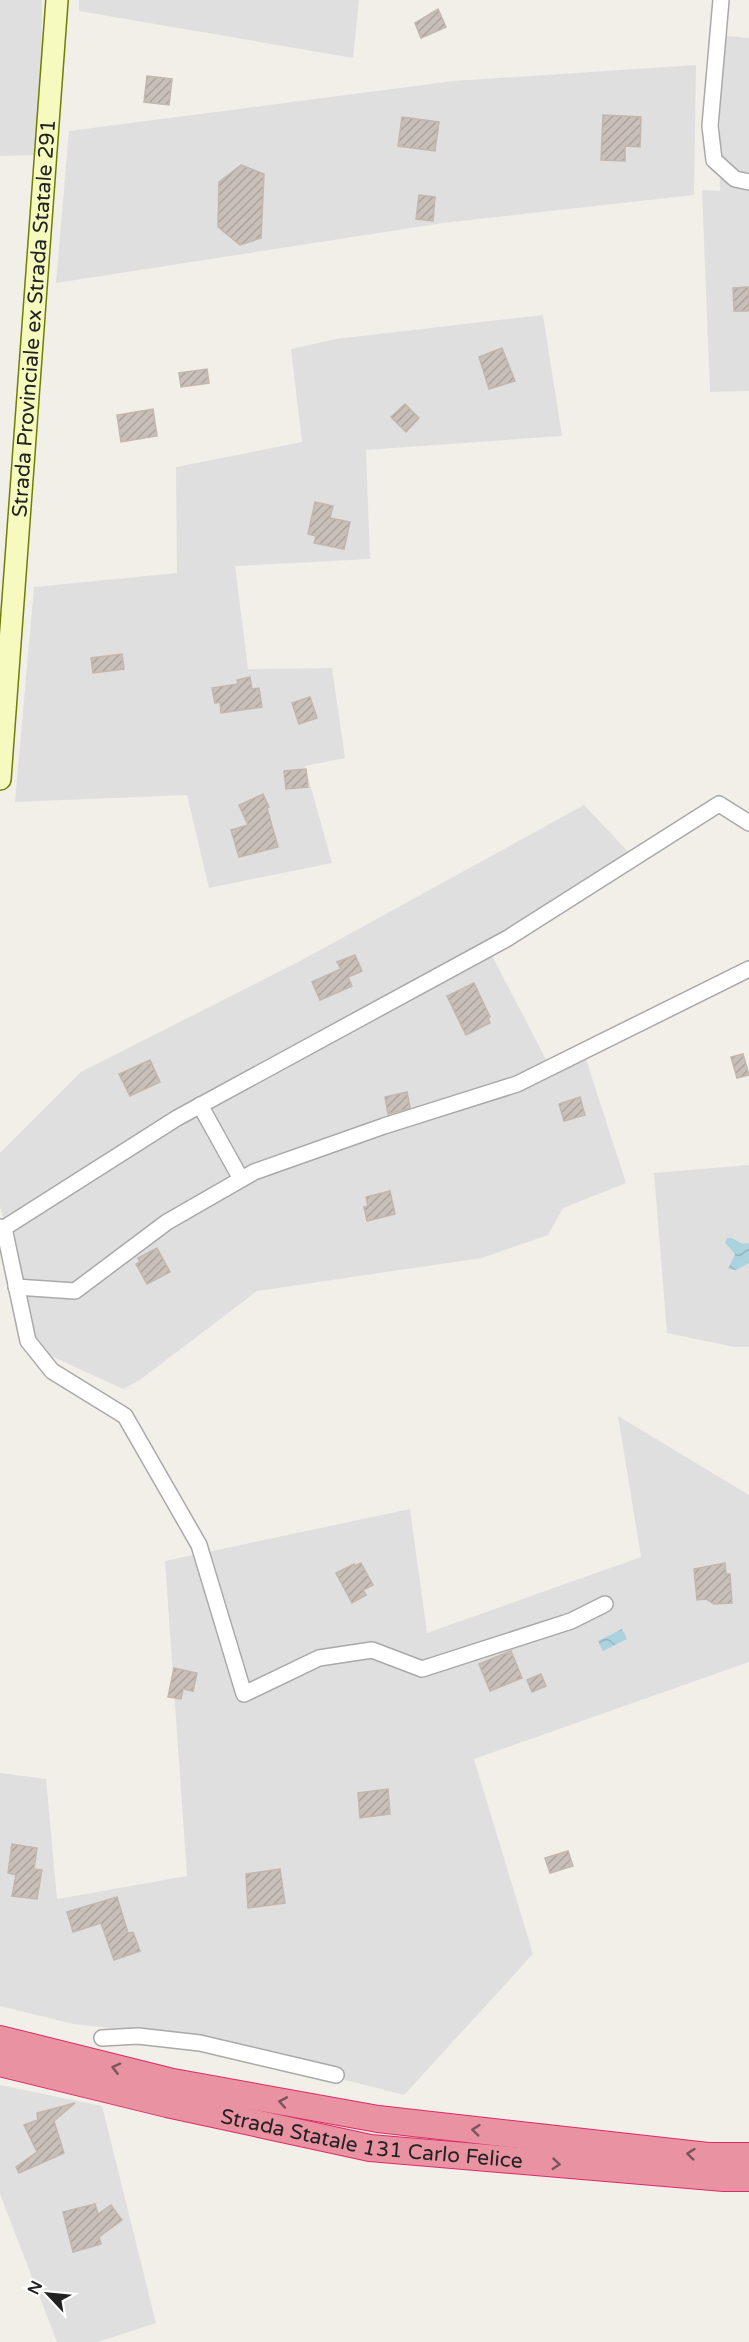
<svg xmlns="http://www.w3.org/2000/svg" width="749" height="2342" font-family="'Varela Round',sans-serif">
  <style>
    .residential { fill: #e0dfdf }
    .water { fill: url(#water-waves) }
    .building { fill: url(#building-hatch); stroke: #c4b6ab; stroke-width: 1.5 }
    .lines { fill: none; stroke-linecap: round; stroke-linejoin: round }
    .street-casing { stroke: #a9a9a9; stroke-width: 18 }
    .secondary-casing { stroke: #707d05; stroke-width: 24 }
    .highway-casing { stroke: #dc2a67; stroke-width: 28 }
    .street { stroke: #fff; stroke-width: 15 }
    .secondary { stroke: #f7fabf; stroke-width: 21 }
    .highway { stroke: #e892a2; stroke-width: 26 }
    .oneway { stroke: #7b545c }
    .labels { text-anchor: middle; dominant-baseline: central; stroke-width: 4.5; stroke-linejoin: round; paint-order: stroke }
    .street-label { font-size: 21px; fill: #222; stroke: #fff }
  </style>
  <defs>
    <pattern id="water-waves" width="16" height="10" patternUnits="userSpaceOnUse" patternTransform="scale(1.5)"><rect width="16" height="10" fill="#aad3df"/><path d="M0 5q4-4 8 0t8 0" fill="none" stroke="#92b5bf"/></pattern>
    <pattern id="building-hatch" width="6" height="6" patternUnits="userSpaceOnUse" patternTransform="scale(1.5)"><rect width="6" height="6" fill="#c7bfb8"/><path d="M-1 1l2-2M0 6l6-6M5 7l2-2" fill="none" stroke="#aba49e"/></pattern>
  </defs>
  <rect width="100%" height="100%" fill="#f2efe9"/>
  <g class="residential">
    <path d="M 0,0 L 42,0 L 41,155 L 0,156 Z"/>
    <path d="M 79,0 L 359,0 L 353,58 L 79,11 Z"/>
    <path d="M 719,35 L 749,38 L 749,391 L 710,392 L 702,190 L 720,191 Z"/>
    <path d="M 696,65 L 694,195 L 443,223 L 56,283 L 69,131 L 453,81 Z"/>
    <path d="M 543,315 L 562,436 L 366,450 L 370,559 L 235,566 L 248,669 L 332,668 L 345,758 L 305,766 L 332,863 L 209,888 L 187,795 L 15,802 L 34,587 L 177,573 L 176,467 L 302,442 L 291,349 L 336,339 Z"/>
    <path d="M 584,805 L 634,858 L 489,950 L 551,1069 L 583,1050 L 626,1183 L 563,1208 L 548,1235 L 482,1258 L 257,1291 L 140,1380 L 123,1389 L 38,1350 L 0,1206 L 0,1153 L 81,1072 L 302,960 Z"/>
    <path d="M 749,1165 L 749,1347 L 734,1347 L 667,1333 L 654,1173 Z"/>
    <path d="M 618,1416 L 749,1495 L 749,1662 L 474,1759 L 533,1954 L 404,2095 L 166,2034 L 73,2024 L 0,2006 L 0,1773 L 46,1779 L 57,1899 L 187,1876 L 165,1561 L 410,1509 L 427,1633 L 641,1557 Z"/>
    <path d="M 0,2085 L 102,2106 L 156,2323 L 98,2342 L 57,2342 L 0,2194 Z"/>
  </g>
  <g class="water">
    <path d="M 727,1238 L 731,1238 L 743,1244 L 749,1243 L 749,1263 L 736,1270 L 728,1269 L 735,1254 L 725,1243 Z"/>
    <path d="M 622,1629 L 627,1639 L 603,1651 L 598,1641 Z"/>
  </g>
  <g class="building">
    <path d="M 438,9 L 446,27 L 421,38 L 415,23 Z"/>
    <path d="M 147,76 L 172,79 L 169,105 L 144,102 Z"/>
    <path d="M 603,115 L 641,117 L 640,147 L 625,146 L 625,161 L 601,160 Z"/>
    <path d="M 402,117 L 439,122 L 435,151 L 398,146 Z"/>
    <path d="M 241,165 L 264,174 L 261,238 L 240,245 L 218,227 L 219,182 Z"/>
    <path d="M 419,195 L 435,197 L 433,221 L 416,219 Z"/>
    <path d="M 749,287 L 749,311 L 734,311 L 733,288 Z"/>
    <path d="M 502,348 L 515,381 L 489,389 L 479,357 Z"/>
    <path d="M 207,369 L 209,383 L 181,387 L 179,373 Z"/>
    <path d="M 405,404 L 419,418 L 406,432 L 391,417 Z"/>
    <path d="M 153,409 L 157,436 L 121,442 L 117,415 Z"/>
    <path d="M 315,502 L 333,506 L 330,518 L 350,522 L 344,549 L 314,543 L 316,536 L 308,534 Z"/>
    <path d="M 122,654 L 124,669 L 93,673 L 91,658 Z"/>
    <path d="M 250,677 L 252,689 L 259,688 L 262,707 L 221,713 L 220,702 L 215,703 L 212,688 L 238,684 L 237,680 Z"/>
    <path d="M 310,697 L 317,718 L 299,724 L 292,703 Z"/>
    <path d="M 306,769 L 308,787 L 286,789 L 284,771 Z"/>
    <path d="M 263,794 L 269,807 L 267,808 L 278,847 L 239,857 L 231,830 L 248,825 L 239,805 Z"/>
    <path d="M 355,955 L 362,971 L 348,977 L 352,986 L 320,1000 L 312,982 L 341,969 L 337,962 Z"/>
    <path d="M 474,983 L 490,1017 L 488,1018 L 490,1023 L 466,1035 L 447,996 Z"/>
    <path d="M 743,1054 L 749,1075 L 737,1078 L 731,1057 Z"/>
    <path d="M 150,1060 L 160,1082 L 130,1096 L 119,1074 Z"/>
    <path d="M 407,1092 L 410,1108 L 388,1114 L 385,1097 Z"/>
    <path d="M 580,1097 L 585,1115 L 564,1121 L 559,1104 Z"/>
    <path d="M 390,1191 L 395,1214 L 367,1221 L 364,1207 L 368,1206 L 366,1197 Z"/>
    <path d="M 157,1248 L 170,1272 L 147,1284 L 136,1264 L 140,1262 L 138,1258 Z"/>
    <path d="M 361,1563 L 373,1585 L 363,1590 L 366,1595 L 352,1603 L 336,1573 L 354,1564 L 355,1566 Z"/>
    <path d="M 725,1563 L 726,1574 L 730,1574 L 732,1603 L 714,1604 L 706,1599 L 697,1600 L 694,1569 Z"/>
    <path d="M 511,1651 L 522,1678 L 490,1691 L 479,1664 Z"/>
    <path d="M 174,1668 L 197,1673 L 193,1691 L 183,1689 L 181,1699 L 168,1697 Z"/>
    <path d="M 541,1674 L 546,1686 L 532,1692 L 527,1680 Z"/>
    <path d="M 388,1789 L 390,1814 L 360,1818 L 358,1793 Z"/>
    <path d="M 12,1844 L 37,1848 L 34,1869 L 42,1870 L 37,1899 L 12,1896 L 16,1875 L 8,1873 Z"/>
    <path d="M 568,1851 L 573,1866 L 550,1873 L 545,1858 Z"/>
    <path d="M 280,1869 L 285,1903 L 248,1908 L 246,1874 Z"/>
    <path d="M 117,1897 L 128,1933 L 133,1932 L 140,1951 L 114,1960 L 101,1923 L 73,1932 L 67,1912 Z"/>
    <path d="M 75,2103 L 54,2121 L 64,2153 L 19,2173 L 16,2167 L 37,2152 L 24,2125 L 38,2120 L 37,2113 Z"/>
    <path d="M 95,2204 L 98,2214 L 111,2205 L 122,2220 L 99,2237 L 101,2244 L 73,2252 L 63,2212 Z"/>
  </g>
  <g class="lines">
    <g class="street-casing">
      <g id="street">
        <path d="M 721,0 L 710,126 L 714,160 L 735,179 L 749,182"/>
        <path d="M 200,1105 L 241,1179"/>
        <path d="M 0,1227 L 4,1228 L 28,1341 L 52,1371 L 125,1416 L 199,1545 L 244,1694 L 319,1658 L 372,1650 L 422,1669 L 571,1621 L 605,1604"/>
        <path d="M 4,1228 L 177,1118 L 508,938 L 719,804 L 749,823"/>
        <path d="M 16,1287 L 75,1291 L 167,1222 L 254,1172 L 384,1126 L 517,1084 L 749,969"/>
        <path d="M 102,2038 L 138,2036 L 200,2043 L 336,2075"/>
      </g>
    </g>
    <g class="secondary-casing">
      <g id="secondary">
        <path id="s1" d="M 0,779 L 57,0"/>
      </g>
    </g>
    <g class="highway-casing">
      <g id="highway">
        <path d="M 0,2039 L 173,2082 L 378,2119 L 708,2156 L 749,2156"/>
        <path id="s2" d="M 0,2063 L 167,2104 L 370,2148 L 724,2178 L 749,2178"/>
      </g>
    </g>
    <use href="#street" class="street"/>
    <use href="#secondary" class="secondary"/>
    <use href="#highway" class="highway"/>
  </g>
  <defs><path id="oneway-chevron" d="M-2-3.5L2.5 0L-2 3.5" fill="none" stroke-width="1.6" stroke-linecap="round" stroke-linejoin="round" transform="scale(1.5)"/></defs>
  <g class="oneway">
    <use href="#oneway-chevron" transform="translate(116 2068) rotate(-166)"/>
    <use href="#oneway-chevron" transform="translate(283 2102) rotate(-170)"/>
    <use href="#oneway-chevron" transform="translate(476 2130) rotate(-174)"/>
    <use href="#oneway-chevron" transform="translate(691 2154) rotate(-174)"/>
    <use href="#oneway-chevron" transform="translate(556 2164) rotate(5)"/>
  </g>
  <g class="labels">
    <g class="street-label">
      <text stroke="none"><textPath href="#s1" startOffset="462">Strada Provinciale ex Strada Statale 291</textPath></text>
      <text stroke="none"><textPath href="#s2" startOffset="380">Strada Statale 131 Carlo Felice</textPath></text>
    </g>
  </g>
  <g transform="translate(48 2294) rotate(296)" stroke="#ffffff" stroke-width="4.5" paint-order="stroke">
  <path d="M0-4.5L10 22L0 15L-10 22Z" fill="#222222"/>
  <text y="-9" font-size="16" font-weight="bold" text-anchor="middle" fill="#222222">N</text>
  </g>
</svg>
